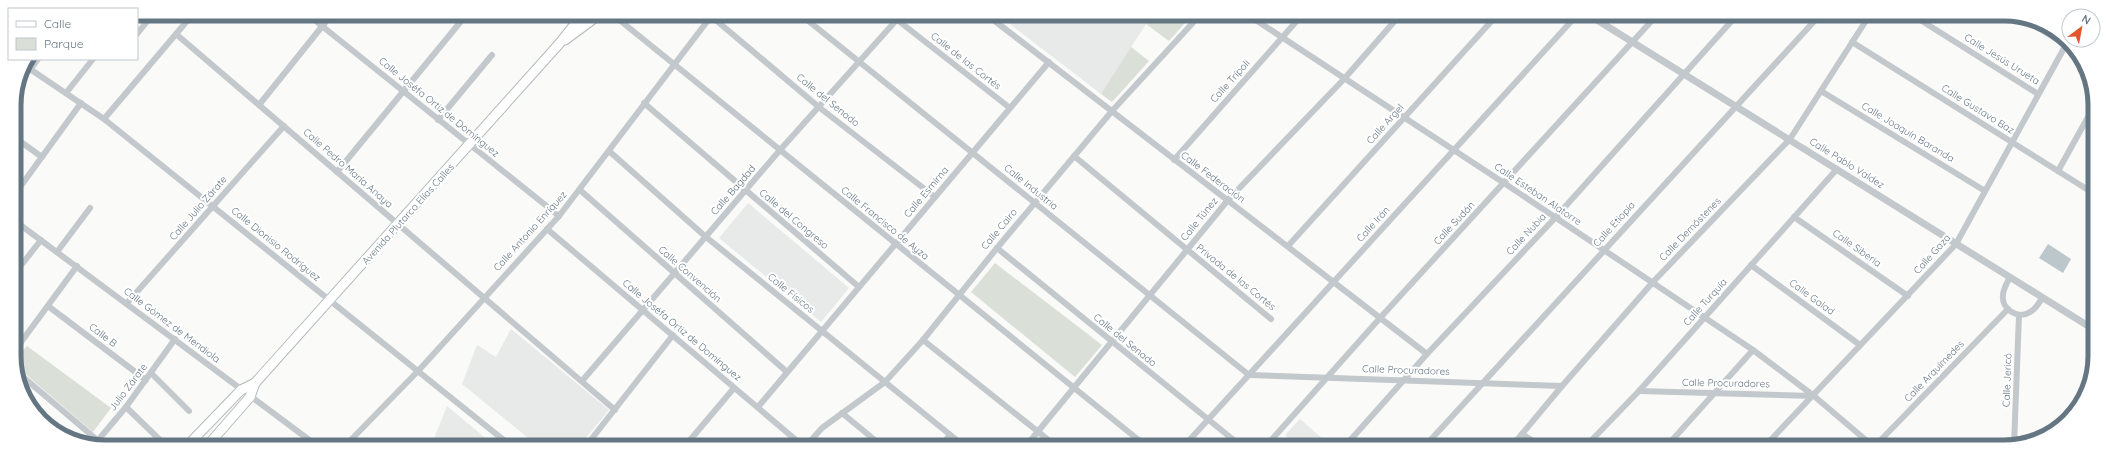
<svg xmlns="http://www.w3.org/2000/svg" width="2109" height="461" font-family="Quicksand,sans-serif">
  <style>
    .built { fill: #e8e9e9 }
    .green { fill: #dadfd7 }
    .water { fill: #bbc7cb }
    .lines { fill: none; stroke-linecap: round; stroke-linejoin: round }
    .primary-casing { stroke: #b5babe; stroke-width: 11 }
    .minor { stroke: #c3c8cc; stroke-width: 6 }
    .tertiary { stroke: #c3c8cc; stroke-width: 7 }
    .primary { stroke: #fff; stroke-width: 9 }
    .labels { text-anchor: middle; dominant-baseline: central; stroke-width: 4; stroke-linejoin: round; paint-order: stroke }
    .street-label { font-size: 10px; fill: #657683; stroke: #fff }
    .rim { fill: none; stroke: #657683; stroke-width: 5 }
  </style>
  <rect width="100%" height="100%" fill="#fafaf8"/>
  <g class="built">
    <path d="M 1011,15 L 1145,15 L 1150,18 L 1101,94 L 1006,21 Z"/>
    <path d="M 748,203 L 849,288 L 821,322 L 719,238 Z"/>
    <path d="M 511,329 L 609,410 L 579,446 L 538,446 L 462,384 L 477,345 L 496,357 Z"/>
    <path d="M 447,406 L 495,446 L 431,446 Z"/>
    <path d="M 1300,419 L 1331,446 L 1297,446 L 1285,435 Z"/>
  </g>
  <g class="green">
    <path d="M 1145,15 L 1192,15 L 1169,41 L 1146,24 L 1150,18 Z"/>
    <path d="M 1131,47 L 1149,61 L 1112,102 L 1101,94 Z"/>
    <path d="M 995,263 L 1102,345 L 1075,377 L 971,292 Z"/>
    <path d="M 27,346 L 111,408 L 93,432 L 16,366 L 16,359 Z"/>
  </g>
  <path class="water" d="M 2048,244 L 2071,259 L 2063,273 L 2039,258 Z"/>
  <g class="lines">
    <g class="primary-casing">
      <g id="primary">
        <path d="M 565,40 L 600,14"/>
        <path d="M 188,445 L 241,390 L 255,383"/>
        <path d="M 208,445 L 250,397 L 255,383 L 559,44 L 583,14"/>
      </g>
    </g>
    <g class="minor">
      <path d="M 307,14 L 559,216"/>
      <path d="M 612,14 L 1146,446"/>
      <path d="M 801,15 L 1249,375 L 1562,386"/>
      <path d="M 891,15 L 1010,108"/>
      <path d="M 987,15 L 1427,354"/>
      <path d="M 1248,15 L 1504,183 L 1753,350 L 1814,396 L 1874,447"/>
      <path d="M 711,16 L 820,108 L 935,197"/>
      <path d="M 1914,16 L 2038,94"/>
      <path d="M 2019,16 L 2066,45"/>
      <path d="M 995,21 L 1001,15"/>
      <path d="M 137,34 L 153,14"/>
      <path d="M 176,34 L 615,410"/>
      <path d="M 1852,42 L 2093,193"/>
      <path d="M 24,65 L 104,119 L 511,446"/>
      <path d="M 30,70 L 38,59"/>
      <path d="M 1821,91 L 1985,191"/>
      <path d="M 66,93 L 93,59"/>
      <path d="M 644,103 L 859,287"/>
      <path d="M 259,105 L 332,14"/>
      <path d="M 104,119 L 193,14"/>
      <path d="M 438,120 L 492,55"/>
      <path d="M 14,137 L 42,157"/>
      <path d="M 609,151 L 706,237 L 964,446"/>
      <path d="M 1074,156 L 1271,319"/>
      <path d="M 1174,160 L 1302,15"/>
      <path d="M 2058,171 L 2093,108"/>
      <path d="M 337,172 L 467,14"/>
      <path d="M 580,190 L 787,372"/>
      <path d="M 15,194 L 81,103"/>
      <path d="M 1794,217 L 1908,296"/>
      <path d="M 15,221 L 316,445"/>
      <path d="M 547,229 L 803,446"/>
      <path d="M 1288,246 L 1497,15"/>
      <path d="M 997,248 L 1241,446"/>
      <path d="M 57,252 L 90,208"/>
      <path d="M 1751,265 L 1860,345"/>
      <path d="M 15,273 L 41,240"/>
      <path d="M 2010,277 C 2007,283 2003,289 2003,295 C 2001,309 2018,320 2030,312 C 2036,309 2039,303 2042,298"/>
      <path d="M 127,303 L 284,126"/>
      <path d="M 48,306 L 146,380"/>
      <path d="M 923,340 L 1056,446"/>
      <path d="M 16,349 L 77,266"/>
      <path d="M 16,371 L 103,445"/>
      <path d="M 151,373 L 189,411"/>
      <path d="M 582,381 L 780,150 L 901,15"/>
      <path d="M 1639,391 L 1814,396"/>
      <path d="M 126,407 L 160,440"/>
      <path d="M 758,407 L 1049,62"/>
      <path d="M 842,413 L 882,446"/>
      <path d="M 1522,434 L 1541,446"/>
      <path d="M 94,445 L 126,407 L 175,339"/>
      <path d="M 2014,445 L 2019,315"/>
      <path d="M 345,446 L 419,370 L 559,216 L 712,15"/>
      <path d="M 586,446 L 673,335"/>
      <path d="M 685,446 L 734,388"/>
      <path d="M 806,446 L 822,428 L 885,382 L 923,340 L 997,248 L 1112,111 L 1200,15"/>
      <path d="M 941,446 L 950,435"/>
      <path d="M 1026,446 L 1228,200 L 1344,79 L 1400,15"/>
      <path d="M 1184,446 L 1577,15"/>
      <path d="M 1266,446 L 1380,318 L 1657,15"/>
      <path d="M 1345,446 L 1427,354 L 1555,218 L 1737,15"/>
      <path d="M 1425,446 L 1819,16"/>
      <path d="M 1512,446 L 1562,386 L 1653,282 L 1790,139 L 1869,16"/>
      <path d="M 1586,446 L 1639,391 L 1837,169"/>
      <path d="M 1666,447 L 1753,350"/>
      <path d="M 1764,447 L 1956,244 L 2068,41"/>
      <path d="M 1874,447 L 2008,309"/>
    </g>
    <path class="tertiary" d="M 1589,15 L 2093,329"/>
    <use href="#primary" class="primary"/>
  </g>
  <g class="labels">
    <g class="street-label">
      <text transform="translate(2002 59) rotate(32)">Calle Jesús Urueta</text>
      <text transform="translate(966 61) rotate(38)">Calle de las Cortés</text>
      <text transform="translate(1230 81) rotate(-48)">Calle Trípoli</text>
      <text transform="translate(828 100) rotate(39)">Calle del Senado</text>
      <text transform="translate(439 107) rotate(39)">Calle Joséfa Ortiz de Domínguez</text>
      <text transform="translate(1978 109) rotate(32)">Calle Gustavo Baz</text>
      <text transform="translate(1385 124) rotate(-48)">Calle Argel</text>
      <text transform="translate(1908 132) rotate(31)">Calle Joaquín Baranda</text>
      <text transform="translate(1847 163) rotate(32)">Calle Pablo Valdez</text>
      <text transform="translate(348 168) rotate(41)">Calle Pedro María Anaya</text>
      <text transform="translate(1213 177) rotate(37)">Calle Federación</text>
      <text transform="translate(1031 187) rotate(39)">Calle Industria</text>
      <text transform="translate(733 190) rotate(-49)">Calle Bagdad</text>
      <text transform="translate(926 192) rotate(-50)">Calle Esmirna</text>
      <text transform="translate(1538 194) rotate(34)">Calle Esteban Alatorre</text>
      <text transform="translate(198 208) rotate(-49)">Calle Julio Zárate</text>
      <text transform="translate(408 214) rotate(-48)">Avenida Plutarco Elías Calles</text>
      <text transform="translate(794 219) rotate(40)">Calle del Congreso</text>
      <text transform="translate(1199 219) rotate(-51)">Calle Túnez</text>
      <text transform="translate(885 223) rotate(39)">Calle Francisco de Ayza</text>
      <text transform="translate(1454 223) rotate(-47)">Calle Sudán</text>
      <text transform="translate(1373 224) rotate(-48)">Calle Irán</text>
      <text transform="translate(1614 224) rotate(-48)">Calle Etiopía</text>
      <text transform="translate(999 229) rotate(-50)">Calle Cairo</text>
      <text transform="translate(1690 229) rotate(-46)">Calle Demóstenes</text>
      <text transform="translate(530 231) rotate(-48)">Calle Antonio Enríquez</text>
      <text transform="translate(1526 234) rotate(-47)">Calle Nubia</text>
      <text transform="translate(276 244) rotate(39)">Calle Dionisio Rodríguez</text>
      <text transform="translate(1857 248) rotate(35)">Calle Siberia</text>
      <text transform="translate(1932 254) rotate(-48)">Calle Gaza</text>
      <text transform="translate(690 274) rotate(41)">Calle Convención</text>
      <text transform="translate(1236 277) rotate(39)">Privada de las Cortés</text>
      <text transform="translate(791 293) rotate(39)">Calle Físicos</text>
      <text transform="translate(1812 297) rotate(36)">Calle Galad</text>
      <text transform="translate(1705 302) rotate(-48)">Calle Turquía</text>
      <text transform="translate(172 325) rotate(37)">Calle Gómez de Mendiola</text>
      <text transform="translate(682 330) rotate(40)">Calle Joséfa Ortiz de Domínguez</text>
      <text transform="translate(103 335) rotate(37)">Calle B</text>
      <text transform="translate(1125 340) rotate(39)">Calle del Senado</text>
      <text transform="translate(1406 370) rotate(2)">Calle Procuradores</text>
      <text transform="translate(1934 371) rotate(-46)">Calle Arquímedes</text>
      <text transform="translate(2007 380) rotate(-88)">Calle Jericó</text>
      <text transform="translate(1726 383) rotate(1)">Calle Procuradores</text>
      <text transform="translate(128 387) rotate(-53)">Julio Zárate</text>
    </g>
  </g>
  <path d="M0 0H2109V461H0ZM105 21H2004A84 84 0 0 1 2088 105V356A84 84 0 0 1 2004 440H105A84 84 0 0 1 21 356V105A84 84 0 0 1 105 21Z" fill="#fff" fill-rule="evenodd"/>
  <path class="rim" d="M105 21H2004A84 84 0 0 1 2088 105V356A84 84 0 0 1 2004 440H105A84 84 0 0 1 21 356V105A84 84 0 0 1 105 21Z"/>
  <rect x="8" y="8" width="130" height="52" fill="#ffffff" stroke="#c1c8cd"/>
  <rect x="16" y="21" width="20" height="6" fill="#ffffff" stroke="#c1c8cd"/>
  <text x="44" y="28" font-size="12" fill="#657683">Calle</text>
  <rect x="16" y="38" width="20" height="12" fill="#dadfd7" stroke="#c1c8cd"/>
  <text x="44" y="48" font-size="12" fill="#657683">Parque</text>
  <g transform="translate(2081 28) rotate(32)"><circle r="19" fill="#ffffff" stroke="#c1c8cd"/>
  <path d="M0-3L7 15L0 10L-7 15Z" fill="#e4572e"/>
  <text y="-6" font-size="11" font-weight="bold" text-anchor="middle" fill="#657683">N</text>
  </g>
</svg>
